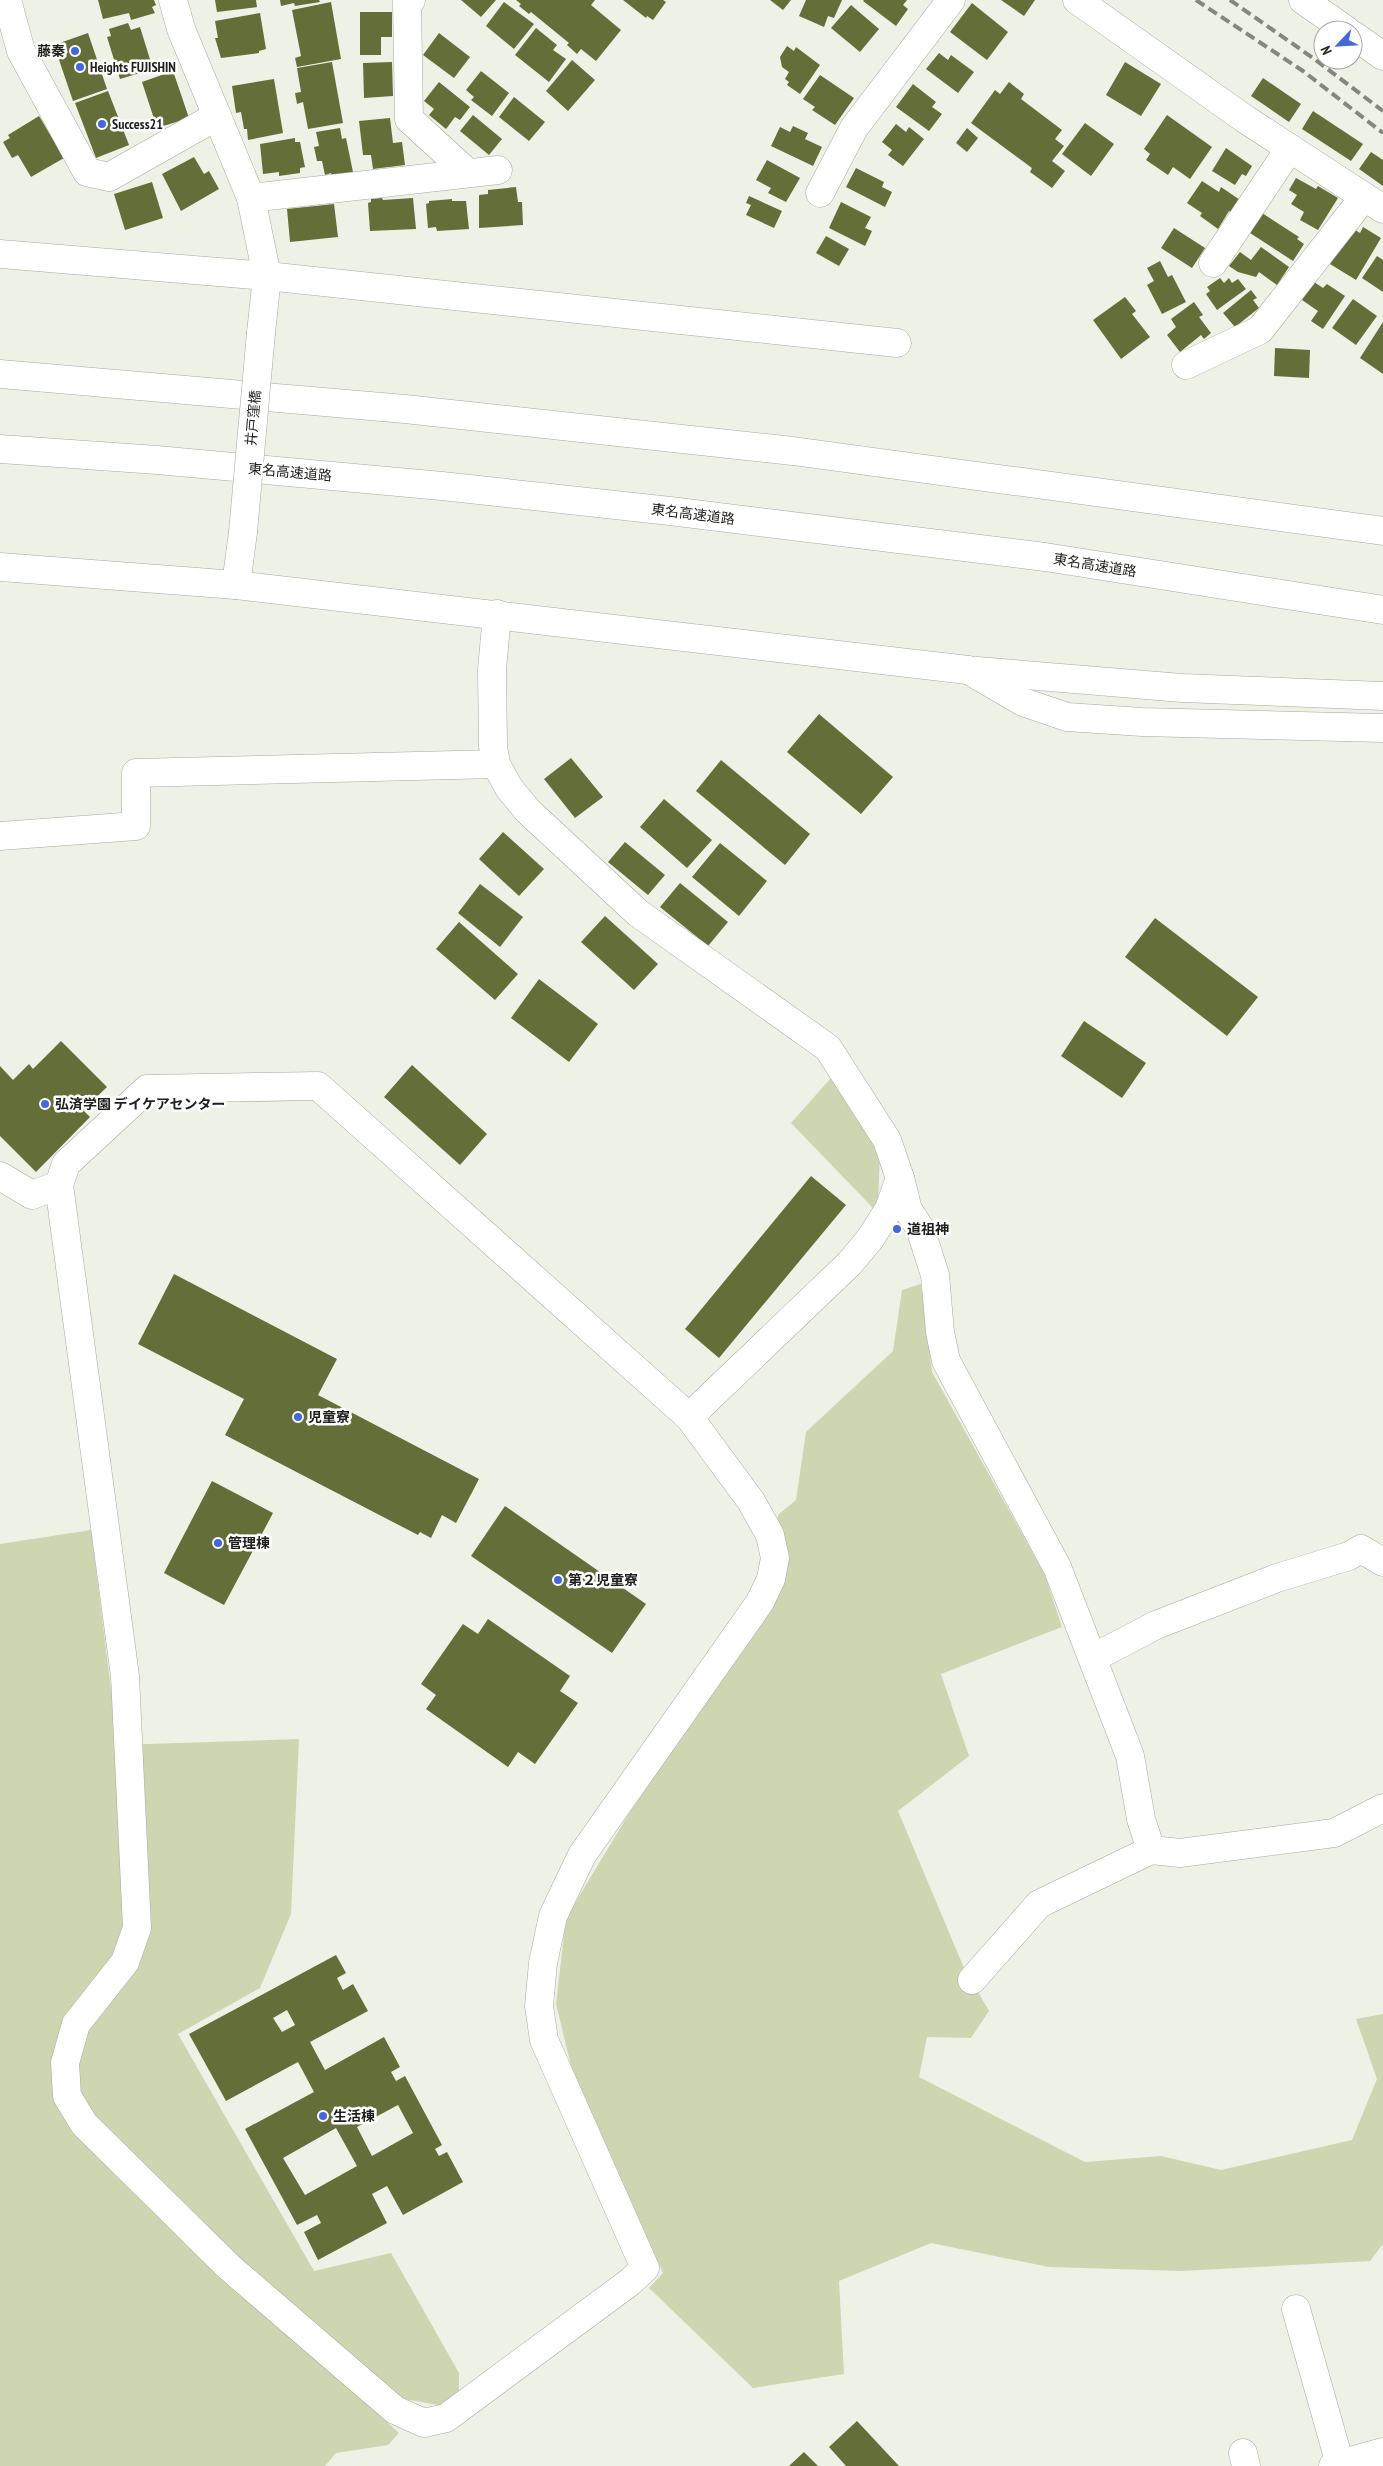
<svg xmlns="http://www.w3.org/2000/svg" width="1383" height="2466" font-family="'PT Sans Narrow','Noto Sans JP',sans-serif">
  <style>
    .green { fill: #ced6b1 }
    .building { fill: #646e38; fill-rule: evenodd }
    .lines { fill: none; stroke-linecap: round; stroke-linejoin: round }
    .street-casing { stroke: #a7aa9f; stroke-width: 29 }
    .secondary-casing { stroke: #a7aa9f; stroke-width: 29 }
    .highway-casing { stroke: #a7aa9f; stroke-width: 29 }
    .street { stroke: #fff; stroke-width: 28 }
    .secondary { stroke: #fff; stroke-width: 28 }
    .highway { stroke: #fff; stroke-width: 28 }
    .rail { stroke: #85877f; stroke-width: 4; stroke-dasharray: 10 5; stroke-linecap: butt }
    .street-bridge-casing { stroke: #a7aa9f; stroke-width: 29; stroke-linecap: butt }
    .street-bridge { stroke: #fff; stroke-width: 28 }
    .poi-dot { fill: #4567da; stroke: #fff; stroke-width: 2 }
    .labels { text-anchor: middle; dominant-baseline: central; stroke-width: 5; stroke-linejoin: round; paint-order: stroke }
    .poi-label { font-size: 14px; font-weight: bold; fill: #1f201c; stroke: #fff; text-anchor: start }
    .street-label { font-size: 14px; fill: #1f201c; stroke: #fff }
  </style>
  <rect width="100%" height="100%" fill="#eef1e6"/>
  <g class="green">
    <path d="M 831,1078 L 880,1152 L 878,1204 L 873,1208 L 791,1123 Z"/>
    <path d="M 921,1284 L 932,1372 L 1045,1575 L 1062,1627 L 941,1674 L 969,1756 L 898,1811 L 964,1968 L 989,2011 L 971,2038 L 927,2037 L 919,2077 L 1085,2162 L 1161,2156 L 1221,2170 L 1352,2140 L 1377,2079 L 1356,2019 L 1383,2014 L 1383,2244 L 1370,2261 L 1181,2271 L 1049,2267 L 931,2243 L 839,2281 L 844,2374 L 753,2388 L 649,2288 L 663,2273 L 575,2082 L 556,2004 L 566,1918 L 633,1807 L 775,1600 L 787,1571 L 777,1535 L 778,1515 L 796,1500 L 806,1432 L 893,1351 L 902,1290 Z"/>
    <path d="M 91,1530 L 118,1745 L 299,1739 L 291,1914 L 260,1988 L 178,2034 L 314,2271 L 391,2253 L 459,2373 L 459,2392 L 444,2406 L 393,2397 L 326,2367 L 399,2433 L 388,2445 L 336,2453 L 325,2466 L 0,2466 L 0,1544 Z"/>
  </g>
  <g class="building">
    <path d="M 98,0 L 154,0 L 156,5 L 152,7 L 155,13 L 131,20 L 129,13 L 103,19 Z"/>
    <path d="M 215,0 L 256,0 L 257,7 L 217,12 Z"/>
    <path d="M 280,0 L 319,0 L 320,2 L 295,6 L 294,3 L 281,6 Z"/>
    <path d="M 461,0 L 496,0 L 481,17 Z"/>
    <path d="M 516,0 L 595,0 L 591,5 L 621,30 L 596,61 L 581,49 L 577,54 L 567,45 L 569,43 L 531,12 L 529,14 L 519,6 L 521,4 Z"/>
    <path d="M 623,0 L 663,0 L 666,2 L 653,20 L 647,16 L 646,18 Z"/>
    <path d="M 770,0 L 791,0 L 783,10 Z"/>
    <path d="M 806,0 L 842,0 L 834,18 L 828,16 L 824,27 L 799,16 Z"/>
    <path d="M 864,0 L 907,0 L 903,5 L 908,9 L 896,26 L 863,1 Z"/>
    <path d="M 1001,0 L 1035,0 L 1024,16 Z"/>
    <path d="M 331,2 L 341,59 L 297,67 L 295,58 L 301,56 L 292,10 Z"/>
    <path d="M 504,2 L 534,24 L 514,49 L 486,26 Z"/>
    <path d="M 972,3 L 1008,32 L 987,60 L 950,32 Z"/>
    <path d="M 851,5 L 879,29 L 860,52 L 831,28 Z"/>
    <path d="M 360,12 L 392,12 L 392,37 L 381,37 L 381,55 L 360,55 Z"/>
    <path d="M 260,13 L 266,49 L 259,51 L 259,53 L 221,58 L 215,38 L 218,38 L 215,21 Z"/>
    <path d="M 128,23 L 131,30 L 140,27 L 153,69 L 120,79 L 107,37 L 111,36 L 109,29 Z"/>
    <path d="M 536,28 L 557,45 L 553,50 L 566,59 L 549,82 L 515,55 Z"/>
    <path d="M 88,33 L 107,89 L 73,101 L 54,45 Z"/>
    <path d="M 439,33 L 470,57 L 454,78 L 423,55 Z"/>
    <path d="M 787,46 L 794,51 L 796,47 L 820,65 L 800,94 L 787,85 L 789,82 L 785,79 L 789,72 L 782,67 L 780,57 Z"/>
    <path d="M 939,53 L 948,60 L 951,55 L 974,72 L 958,93 L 926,69 Z"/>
    <path d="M 572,60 L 595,80 L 568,111 L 546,91 Z"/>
    <path d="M 332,62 L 343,123 L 308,129 L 303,102 L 297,104 L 295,93 L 301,92 L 297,68 Z"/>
    <path d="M 392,62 L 393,96 L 364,98 L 363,63 Z"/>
    <path d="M 1125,62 L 1161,84 L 1141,116 L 1106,95 Z"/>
    <path d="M 173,71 L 189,118 L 157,128 L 142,82 Z"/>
    <path d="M 481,71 L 509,93 L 492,116 L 471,100 L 474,97 L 466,90 Z"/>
    <path d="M 820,75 L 854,98 L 835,125 L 812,110 L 815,107 L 803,99 Z"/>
    <path d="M 1263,78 L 1301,104 L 1289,122 L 1251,96 Z"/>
    <path d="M 274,79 L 283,133 L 248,140 L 247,129 L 244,129 L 241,112 L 236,113 L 232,86 Z"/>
    <path d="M 439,82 L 470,107 L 460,120 L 455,117 L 446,129 L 429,115 L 434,109 L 424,101 Z"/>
    <path d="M 1009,82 L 1024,94 L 1021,99 L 1062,130 L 1055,139 L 1064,146 L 1052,161 L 1065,171 L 1052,188 L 1030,172 L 1032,168 L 971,123 L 995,90 L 1000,94 Z"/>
    <path d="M 913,84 L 936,102 L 932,107 L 942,114 L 929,131 L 896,107 Z"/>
    <path d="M 108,91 L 129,145 L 96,158 L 75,103 Z"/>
    <path d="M 514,97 L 545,122 L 529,141 L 499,117 Z"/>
    <path d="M 1313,111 L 1363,144 L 1351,161 L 1302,129 Z"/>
    <path d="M 473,115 L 502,139 L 489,155 L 460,131 Z"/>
    <path d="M 1167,115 L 1212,147 L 1190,179 L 1173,167 L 1168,175 L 1146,160 L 1150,154 L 1144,149 Z"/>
    <path d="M 39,116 L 64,158 L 31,177 L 18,155 L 12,158 L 3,142 L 10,138 L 8,135 Z"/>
    <path d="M 390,118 L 393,143 L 402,142 L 405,165 L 373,169 L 371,155 L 363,155 L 359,121 Z"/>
    <path d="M 1085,123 L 1114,144 L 1091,176 L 1062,154 Z"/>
    <path d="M 896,124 L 906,132 L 909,127 L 924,139 L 903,166 L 888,155 L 892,150 L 882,142 Z"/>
    <path d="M 793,126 L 808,133 L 805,139 L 822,147 L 813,166 L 771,146 L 780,127 L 790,132 Z"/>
    <path d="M 340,128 L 342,139 L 346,138 L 353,172 L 332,177 L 331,173 L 325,175 L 322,161 L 317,161 L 314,147 L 319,146 L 316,132 Z"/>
    <path d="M 967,128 L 978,138 L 967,152 L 956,143 Z"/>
    <path d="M 295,138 L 295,142 L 300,142 L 305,167 L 300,168 L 300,173 L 279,176 L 279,172 L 263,174 L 260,144 Z"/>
    <path d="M 1226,148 L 1252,166 L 1246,176 L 1242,174 L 1235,185 L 1212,171 Z"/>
    <path d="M 1371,152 L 1383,160 L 1383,186 L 1359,169 Z"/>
    <path d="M 194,157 L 204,174 L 209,171 L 219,189 L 181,211 L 162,174 Z"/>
    <path d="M 767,160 L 800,178 L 786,202 L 768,193 L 771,188 L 756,180 Z"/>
    <path d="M 856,168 L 884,182 L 882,187 L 892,192 L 885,207 L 846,187 Z"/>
    <path d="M 1296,178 L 1316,189 L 1318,186 L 1338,198 L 1318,230 L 1300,220 L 1304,212 L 1291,204 L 1297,195 L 1289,190 Z"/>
    <path d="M 1202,181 L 1219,192 L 1221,187 L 1243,202 L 1235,215 L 1229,211 L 1218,229 L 1200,216 L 1202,213 L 1187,203 Z"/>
    <path d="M 152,182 L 163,218 L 125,230 L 114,194 Z"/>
    <path d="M 516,187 L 518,202 L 522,202 L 523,225 L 479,228 L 479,195 L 488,194 L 488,190 Z"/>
    <path d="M 749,196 L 782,211 L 774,228 L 746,215 L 751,205 L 746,203 Z"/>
    <path d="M 382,198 L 383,200 L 413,198 L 416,229 L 370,231 L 368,203 L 371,202 L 371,199 Z"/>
    <path d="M 452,199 L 452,201 L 466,201 L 469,229 L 437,231 L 436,227 L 428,228 L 426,204 L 429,203 L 429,201 Z"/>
    <path d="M 841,202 L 871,217 L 865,228 L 872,231 L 865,246 L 829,228 Z"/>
    <path d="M 334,204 L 338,237 L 290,242 L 287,209 Z"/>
    <path d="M 1262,213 L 1299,237 L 1297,239 L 1304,244 L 1293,261 L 1250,233 Z"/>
    <path d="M 1363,227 L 1381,238 L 1356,280 L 1330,264 L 1352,228 L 1360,233 Z"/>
    <path d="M 1174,228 L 1205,248 L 1192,268 L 1161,248 Z"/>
    <path d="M 826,236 L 849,249 L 839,266 L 816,253 Z"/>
    <path d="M 1261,247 L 1289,267 L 1277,285 L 1259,272 L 1256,277 L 1238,272 L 1229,266 L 1240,252 L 1251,260 Z"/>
    <path d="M 1377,256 L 1383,260 L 1383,292 L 1362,278 Z"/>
    <path d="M 1160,261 L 1168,277 L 1172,275 L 1186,302 L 1162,314 L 1147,285 L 1154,281 L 1147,268 Z"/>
    <path d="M 1220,278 L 1224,283 L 1229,278 L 1232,283 L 1238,279 L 1246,289 L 1217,310 L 1206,294 L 1210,291 L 1207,287 Z"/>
    <path d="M 1314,282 L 1323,288 L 1327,284 L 1345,296 L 1323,329 L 1311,321 L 1318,311 L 1302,300 Z"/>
    <path d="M 1251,290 L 1257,298 L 1253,300 L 1259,308 L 1235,327 L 1223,313 Z"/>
    <path d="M 1125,297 L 1136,311 L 1132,314 L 1150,337 L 1121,359 L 1093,320 Z"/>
    <path d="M 1353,299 L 1377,316 L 1356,345 L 1332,328 Z"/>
    <path d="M 1194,302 L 1203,315 L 1199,317 L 1211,333 L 1204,339 L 1201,335 L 1180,352 L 1167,335 L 1176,327 L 1171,319 Z"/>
    <path d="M 1383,322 L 1383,374 L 1360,358 Z"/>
    <path d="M 1275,348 L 1310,350 L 1309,378 L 1274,376 Z"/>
    <path d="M 819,714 L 893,777 L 861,814 L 787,752 Z"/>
    <path d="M 571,758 L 603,797 L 575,818 L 544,779 Z"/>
    <path d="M 721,760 L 810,834 L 785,865 L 696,791 Z"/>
    <path d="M 664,799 L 712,840 L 687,868 L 640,827 Z"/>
    <path d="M 503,832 L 544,869 L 519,896 L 479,859 Z"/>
    <path d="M 625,842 L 665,875 L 648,895 L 608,862 Z"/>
    <path d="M 720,843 L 767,881 L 739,916 L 692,877 Z"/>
    <path d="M 680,883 L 728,922 L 708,946 L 660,907 Z"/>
    <path d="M 480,884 L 523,917 L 500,947 L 458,913 Z"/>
    <path d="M 605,916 L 658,964 L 634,990 L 581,942 Z"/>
    <path d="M 1155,918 L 1258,997 L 1227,1036 L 1125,957 Z"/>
    <path d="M 459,922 L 518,974 L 495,1000 L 436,949 Z"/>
    <path d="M 539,979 L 598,1024 L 569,1062 L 511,1018 Z"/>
    <path d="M 1084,1021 L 1146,1063 L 1122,1098 L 1061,1056 Z"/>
    <path d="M 61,1041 L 107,1087 L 83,1110 L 90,1117 L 36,1172 L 0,1136 L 0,1066 L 13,1080 L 29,1064 L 33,1069 Z"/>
    <path d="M 412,1065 L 487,1134 L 460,1165 L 384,1097 Z"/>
    <path d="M 811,1176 L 846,1205 L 719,1358 L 685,1329 Z"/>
    <path d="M 174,1274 L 337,1359 L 318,1395 L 479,1479 L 456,1523 L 442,1515 L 431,1538 L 420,1532 L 418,1535 L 225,1435 L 244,1399 L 138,1344 Z"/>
    <path d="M 212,1481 L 273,1513 L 224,1605 L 164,1573 Z"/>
    <path d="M 505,1506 L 646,1604 L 612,1653 L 471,1556 Z"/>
    <path d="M 488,1619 L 570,1676 L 560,1691 L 578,1703 L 535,1764 L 518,1752 L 508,1767 L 426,1709 L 436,1695 L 421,1684 L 463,1624 L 478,1634 Z"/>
    <path d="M 336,1955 L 346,1973 L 337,1978 L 343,1990 L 353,1984 L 368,2011 L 310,2042 L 325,2070 L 384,2037 L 400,2067 L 391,2072 L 396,2081 L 405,2076 L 442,2145 L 435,2149 L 439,2156 L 447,2152 L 463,2182 L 403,2215 L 387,2186 L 372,2194 L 387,2223 L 318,2260 L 304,2232 L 321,2223 L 317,2215 L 297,2225 L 245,2129 L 314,2092 L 298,2062 L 226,2101 L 189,2034 ZM 287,2010 L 295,2025 L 282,2032 L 273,2018 ZM 398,2105 L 413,2133 L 372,2156 L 357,2127 ZM 336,2128 L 357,2166 L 305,2195 L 283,2158 Z"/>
    <path d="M 857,2421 L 899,2466 L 846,2466 L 829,2447 Z"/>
    <path d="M 804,2452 L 818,2466 L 789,2466 Z"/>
  </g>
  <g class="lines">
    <g class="street-casing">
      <g id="street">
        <path d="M 7,0 L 21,51 L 87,172 L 109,177 L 217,116"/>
        <path d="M 173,0 L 181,29 L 251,198 L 267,276 L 261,333"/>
        <path d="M 411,0 L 407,3 L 409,119 L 468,173"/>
        <path d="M 1077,0 L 1245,119 L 1383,209"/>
        <path d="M 820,193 L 854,128 L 951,0"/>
        <path d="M 251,198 L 498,170"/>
        <path d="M 0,254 L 267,276 L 897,343"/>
        <path d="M 1213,263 L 1290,148"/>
        <path d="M 1186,365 L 1260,330 L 1364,197"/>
        <path d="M 0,567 L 236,585 L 968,670"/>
        <path d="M 236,585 L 243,532"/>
        <path d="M 497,614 L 492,670 L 493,746 L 496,764 L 509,788 L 528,811 L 638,913 L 828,1048 L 887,1140 L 900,1178 L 889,1209 L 870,1239 L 849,1264 L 689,1417"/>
        <path d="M 0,836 L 136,826 L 136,773 L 496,764"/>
        <path d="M 318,1086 L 689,1417 L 751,1501 L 770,1535 L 775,1558 L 771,1579 L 760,1602 L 582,1855 L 553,1916 L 543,1963 L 539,2006 L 544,2040 L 645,2268 L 630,2282 L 446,2418 L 424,2423 L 395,2410 L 229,2267 L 84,2124 L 67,2096 L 65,2063 L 76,2024 L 125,1962 L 137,1928 L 125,1676 L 59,1185 L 66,1164 L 147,1089 Z"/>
        <path d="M 0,1176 L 32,1195 L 59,1185"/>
        <path d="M 900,1178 L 908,1210 L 920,1228 L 935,1275 L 940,1332 L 946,1361 L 1057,1567 L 1130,1756 L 1141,1819 L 1151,1850 L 1180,1853 L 1334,1833 L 1383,1808"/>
        <path d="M 1093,1658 L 1156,1625 L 1277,1578 L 1349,1556 L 1361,1549 L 1383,1562"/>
        <path d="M 972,1980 L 1039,1904 L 1151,1850"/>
        <path d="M 1296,2309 L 1340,2464"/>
        <path d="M 1243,2453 L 1246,2466"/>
        <path d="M 1333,2466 L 1383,2452"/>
      </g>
    </g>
    <g class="secondary-casing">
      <g id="secondary">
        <path d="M 1303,0 L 1346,30"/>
        <path d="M 1353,35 L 1383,56"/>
        <path d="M 968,670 L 1023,702 L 1067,717 L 1142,722 L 1383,728"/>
        <path d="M 977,671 L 1182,688 L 1383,696"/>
      </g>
    </g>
    <g class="highway-casing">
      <g id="highway">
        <path d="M 0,374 L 405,409 L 793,451 L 1383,531"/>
        <path d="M 0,449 L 157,460 L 442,486 L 670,511 L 1045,557 L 1383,610"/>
      </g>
    </g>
    <use href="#street" class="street"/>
    <use href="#secondary" class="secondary"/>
    <use href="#highway" class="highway"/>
    <g class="rail">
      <path d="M 1196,0 L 1303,71 L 1383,133"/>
      <path d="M 1230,0 L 1313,58 L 1383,111"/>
    </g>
    <g class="street-bridge-casing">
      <path id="street-bridge" d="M 243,532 L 261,333"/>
    </g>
    <use href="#street-bridge" class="street-bridge"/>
  </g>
  <g class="poi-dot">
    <circle cx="75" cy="51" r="5"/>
    <circle cx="80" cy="67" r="5"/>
    <circle cx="102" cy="124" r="5"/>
    <circle cx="45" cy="1104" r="5"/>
    <circle cx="897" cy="1229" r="5"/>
    <circle cx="298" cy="1417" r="5"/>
    <circle cx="218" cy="1543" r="5"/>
    <circle cx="558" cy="1580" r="5"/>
    <circle cx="323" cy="2116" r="5"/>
  </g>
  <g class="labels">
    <g class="poi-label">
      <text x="65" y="51" text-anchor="end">藤秦</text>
      <text x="90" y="67">Heights FUJISHIN</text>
      <text x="112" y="124">Success21</text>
      <text x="55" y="1104">弘済学園 デイケアセンター</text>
      <text x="907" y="1229">道祖神</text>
      <text x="308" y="1417">児童寮</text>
      <text x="228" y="1543">管理棟</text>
      <text x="568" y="1580">第２児童寮</text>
      <text x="333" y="2116">生活棟</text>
    </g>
    <g class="street-label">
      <text transform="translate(253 418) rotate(-85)">井戸窪橋</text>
      <text transform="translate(290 472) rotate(5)">東名高速道路</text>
      <text transform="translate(693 514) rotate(7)">東名高速道路</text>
      <text transform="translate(1095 565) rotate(9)">東名高速道路</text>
    </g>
  </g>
  <g transform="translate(1338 45) rotate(245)"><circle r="24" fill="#ffffff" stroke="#a5a6a4"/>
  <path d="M0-4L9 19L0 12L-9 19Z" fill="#4567da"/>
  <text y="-8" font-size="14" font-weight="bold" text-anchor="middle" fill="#1f201c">N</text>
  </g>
</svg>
